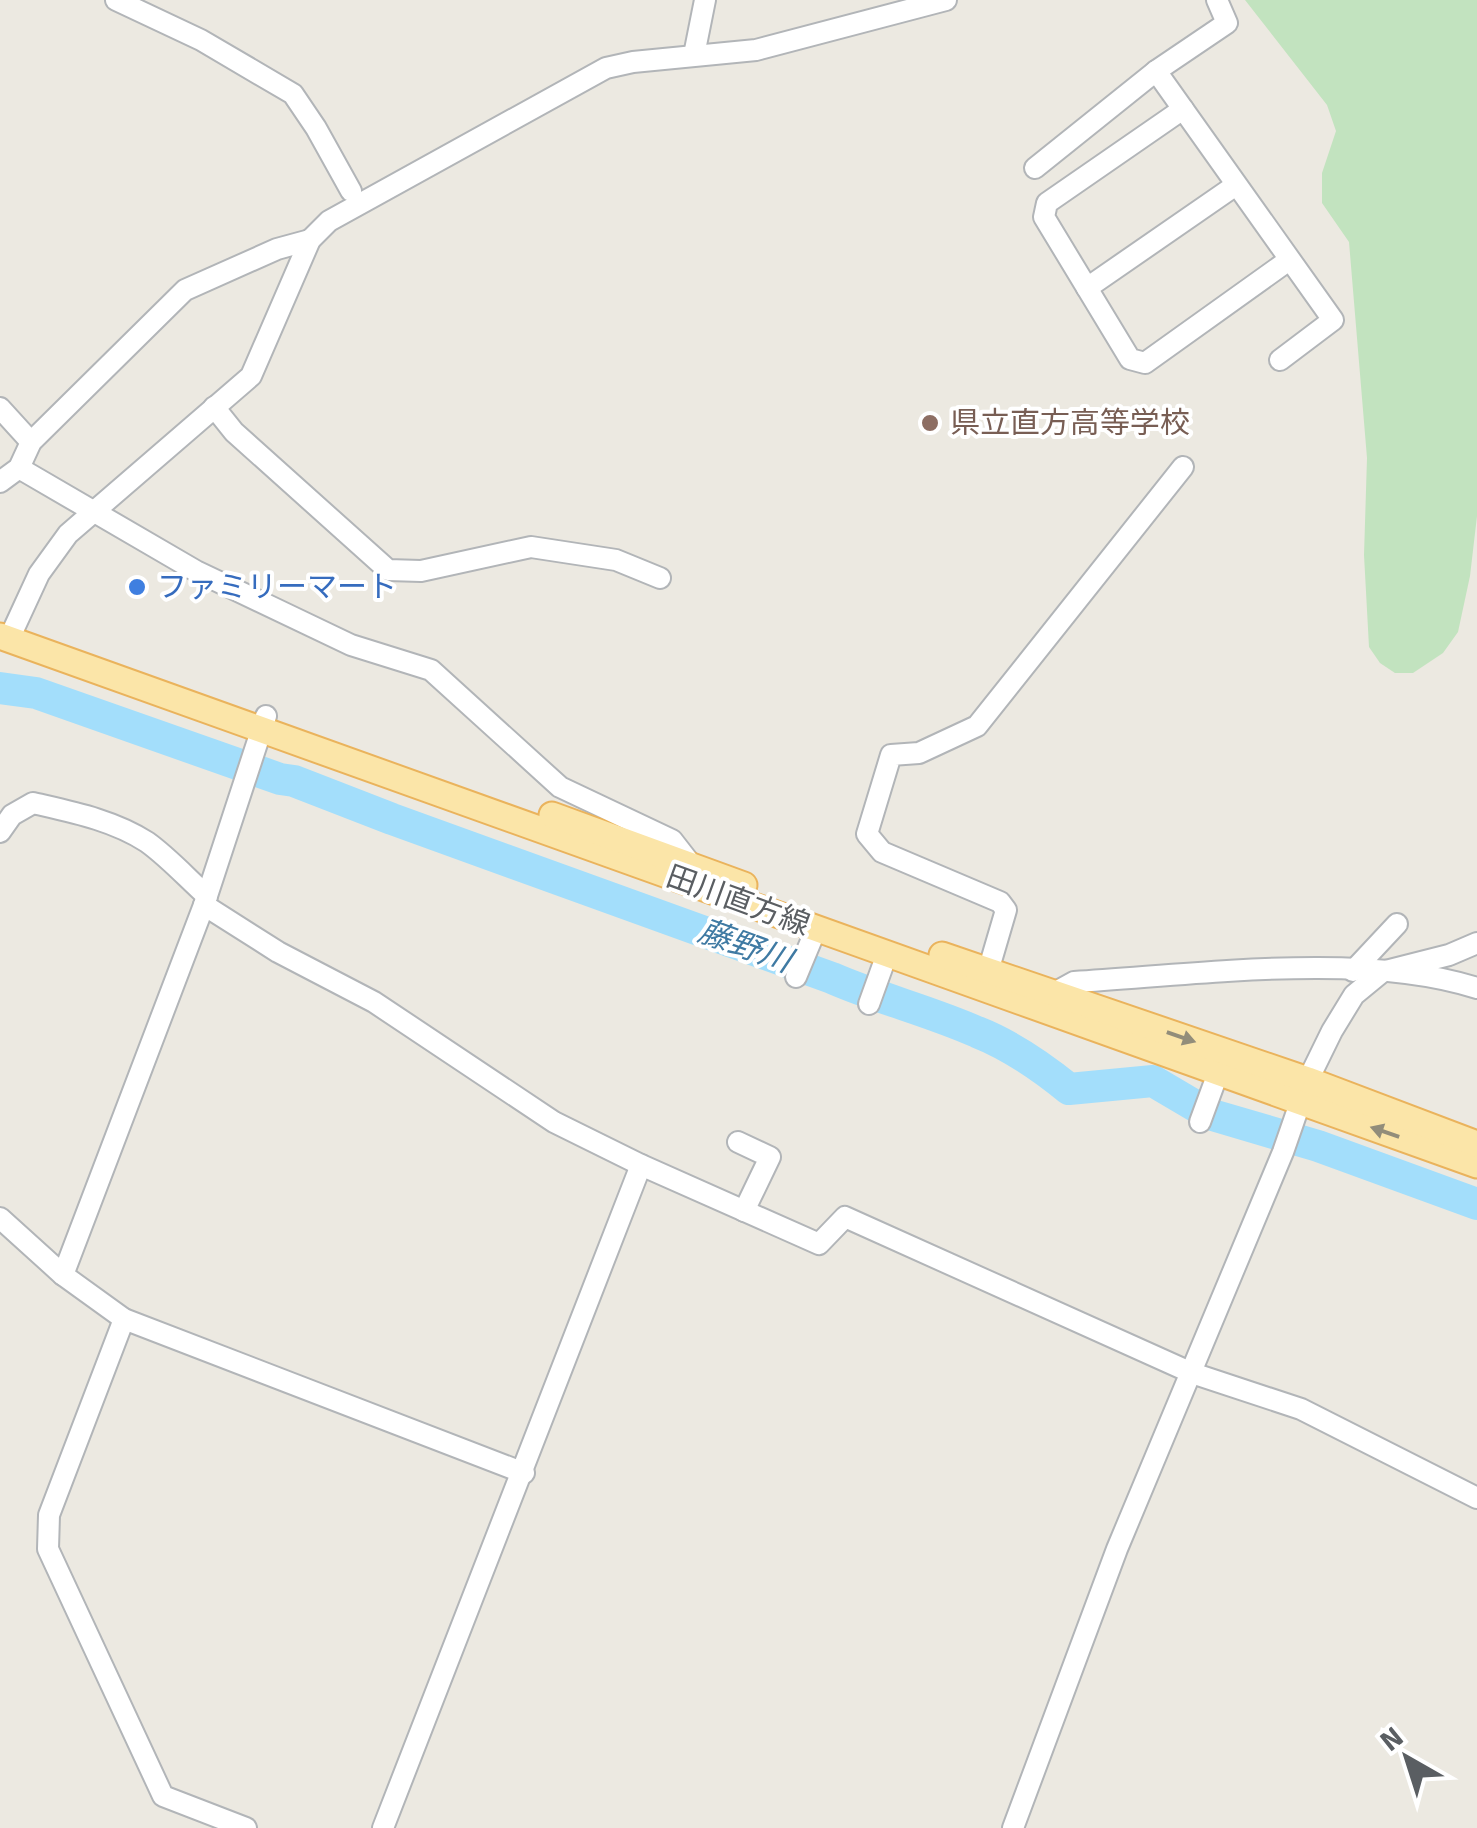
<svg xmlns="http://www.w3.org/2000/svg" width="1477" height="1828" font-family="Signika,'Noto Sans JP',sans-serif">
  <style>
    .green { fill: #c2e3bf }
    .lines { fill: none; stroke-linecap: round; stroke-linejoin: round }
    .river { stroke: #a3defb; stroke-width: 32 }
    .minor-casing { stroke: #b2b5b8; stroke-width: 24 }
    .major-casing { stroke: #eab35c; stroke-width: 29 }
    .minor { stroke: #fff; stroke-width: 20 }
    .major { stroke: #fbe5a8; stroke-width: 25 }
    .oneway { fill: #928d7a }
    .education-dot { fill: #8d6e63; stroke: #fff; stroke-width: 4 }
    .shop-dot { fill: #3f7fe0; stroke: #fff; stroke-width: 4 }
    .labels { text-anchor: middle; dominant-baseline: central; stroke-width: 8; stroke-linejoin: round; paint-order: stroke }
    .education-label { font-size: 30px; fill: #785e54; stroke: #fff; text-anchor: start }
    .shop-label { font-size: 30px; fill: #366cbe; stroke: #fff; text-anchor: start }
    .street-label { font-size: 30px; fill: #5a5e62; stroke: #fff }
    .water-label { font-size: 32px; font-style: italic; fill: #3f7aa3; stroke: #fff }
  </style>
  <rect width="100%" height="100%" fill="#ece9e1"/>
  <path class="green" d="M 1245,0 L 1477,0 L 1477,516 L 1470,576 L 1458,632 L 1443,653 L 1413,673 L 1395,673 L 1380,663 L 1369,647 L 1364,555 L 1367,458 L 1349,242 L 1322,203 L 1322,173 L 1336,131 L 1327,105 Z"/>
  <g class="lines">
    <path class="river" d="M 0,688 L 36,693 L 280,779 L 294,781 L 392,819 L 832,978 C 880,999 930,1011 977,1032 C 1010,1045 1042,1067 1069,1089 L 1153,1081 L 1209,1114 L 1318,1146 L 1477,1204"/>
    <g class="minor-casing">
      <g id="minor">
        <path d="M 116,0 L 201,40 L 293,94 L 316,128 L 351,191"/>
        <path d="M 694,55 L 705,0"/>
        <path d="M 1156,71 L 1333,320 L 1280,360"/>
        <path d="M 1183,109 L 1047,203 L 1044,217 L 1130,359 L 1145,363 L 1289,260"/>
        <path d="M 1035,168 L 1156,71 L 1227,23 L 1217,0"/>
        <path d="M 1087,288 L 1236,185"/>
        <path d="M 214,407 L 234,432 L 388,570 L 421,571 L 531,547 L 616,560 L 660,578"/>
        <path d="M 0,408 L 31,442"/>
        <path d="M 19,468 L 196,571 L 351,645 L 431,670 L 560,787 L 672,840 L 693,867"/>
        <path d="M 0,482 L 19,468 L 31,442 L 185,290 L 277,249 L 310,240"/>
        <path d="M 9,639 L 39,574 L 68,534 L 251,376 L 310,240 L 329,221 L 606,68 L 633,62 L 756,50 L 946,0"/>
        <path d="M 0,832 L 12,815 L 33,803 C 72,812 113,820 147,842 C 168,857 187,878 207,896"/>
        <path d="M 204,905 L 278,952 L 374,1002 L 554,1122 L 641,1165 L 819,1244 L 845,1217 L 1192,1373 L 1301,1409 L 1477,1498"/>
        <path d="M 1353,971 L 1397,924"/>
        <path d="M 796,977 L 816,929"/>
        <path d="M 984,985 L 1006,910 L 1000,902 L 882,852 L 867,834 L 891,755 L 919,753 L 977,726 L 1183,467"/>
        <path d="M 1054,993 L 1074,982 C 1194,975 1363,951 1477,988"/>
        <path d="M 869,1004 L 887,954"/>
        <path d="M 1200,1122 L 1218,1073"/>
        <path d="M 738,1142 L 770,1157 L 744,1211"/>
        <path d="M 0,1218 L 63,1275 L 124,1319 L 524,1473"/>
        <path d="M 63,1275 L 204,905 L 266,716"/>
        <path d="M 124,1319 L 49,1515 L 48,1549 L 163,1796 L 246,1828"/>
        <path d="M 383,1828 L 641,1165"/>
        <path d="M 1013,1828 L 1117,1549 L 1283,1152 L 1308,1080 L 1332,1031 L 1354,995 L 1382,972 L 1449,955 L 1477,943"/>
      </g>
    </g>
    <g class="major-casing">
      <g id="major">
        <path d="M 0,636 L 1477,1165"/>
        <path d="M 552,815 L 744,885"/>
        <path d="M 942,955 L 1308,1080 L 1477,1144"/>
      </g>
    </g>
    <use href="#minor" class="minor"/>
    <use href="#major" class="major"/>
  </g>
  <defs><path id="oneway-solid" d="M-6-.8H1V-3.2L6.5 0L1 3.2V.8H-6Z" transform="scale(2.5)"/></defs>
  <g class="oneway">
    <use href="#oneway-solid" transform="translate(1181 1037) rotate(19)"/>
    <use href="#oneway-solid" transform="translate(1385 1132) rotate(-161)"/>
  </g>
  <circle class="education-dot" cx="930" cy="423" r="10"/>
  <circle class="shop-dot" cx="137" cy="587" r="10"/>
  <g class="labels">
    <g class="education-label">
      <text x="950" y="423">県立直方高等学校</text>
    </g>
    <g class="shop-label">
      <text x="157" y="587">ファミリーマート</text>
    </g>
    <g class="street-label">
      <text transform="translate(738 901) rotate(20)">田川直方線</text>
    </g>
    <g class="water-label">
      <text transform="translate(745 946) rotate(20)">藤野川</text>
    </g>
  </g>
  <g transform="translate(1407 1758) rotate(321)" stroke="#ffffff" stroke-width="8" paint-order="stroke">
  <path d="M0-8L18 38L0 25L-18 38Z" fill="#5a5e62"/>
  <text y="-15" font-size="28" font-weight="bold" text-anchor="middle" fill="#5a5e62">N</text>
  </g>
</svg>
